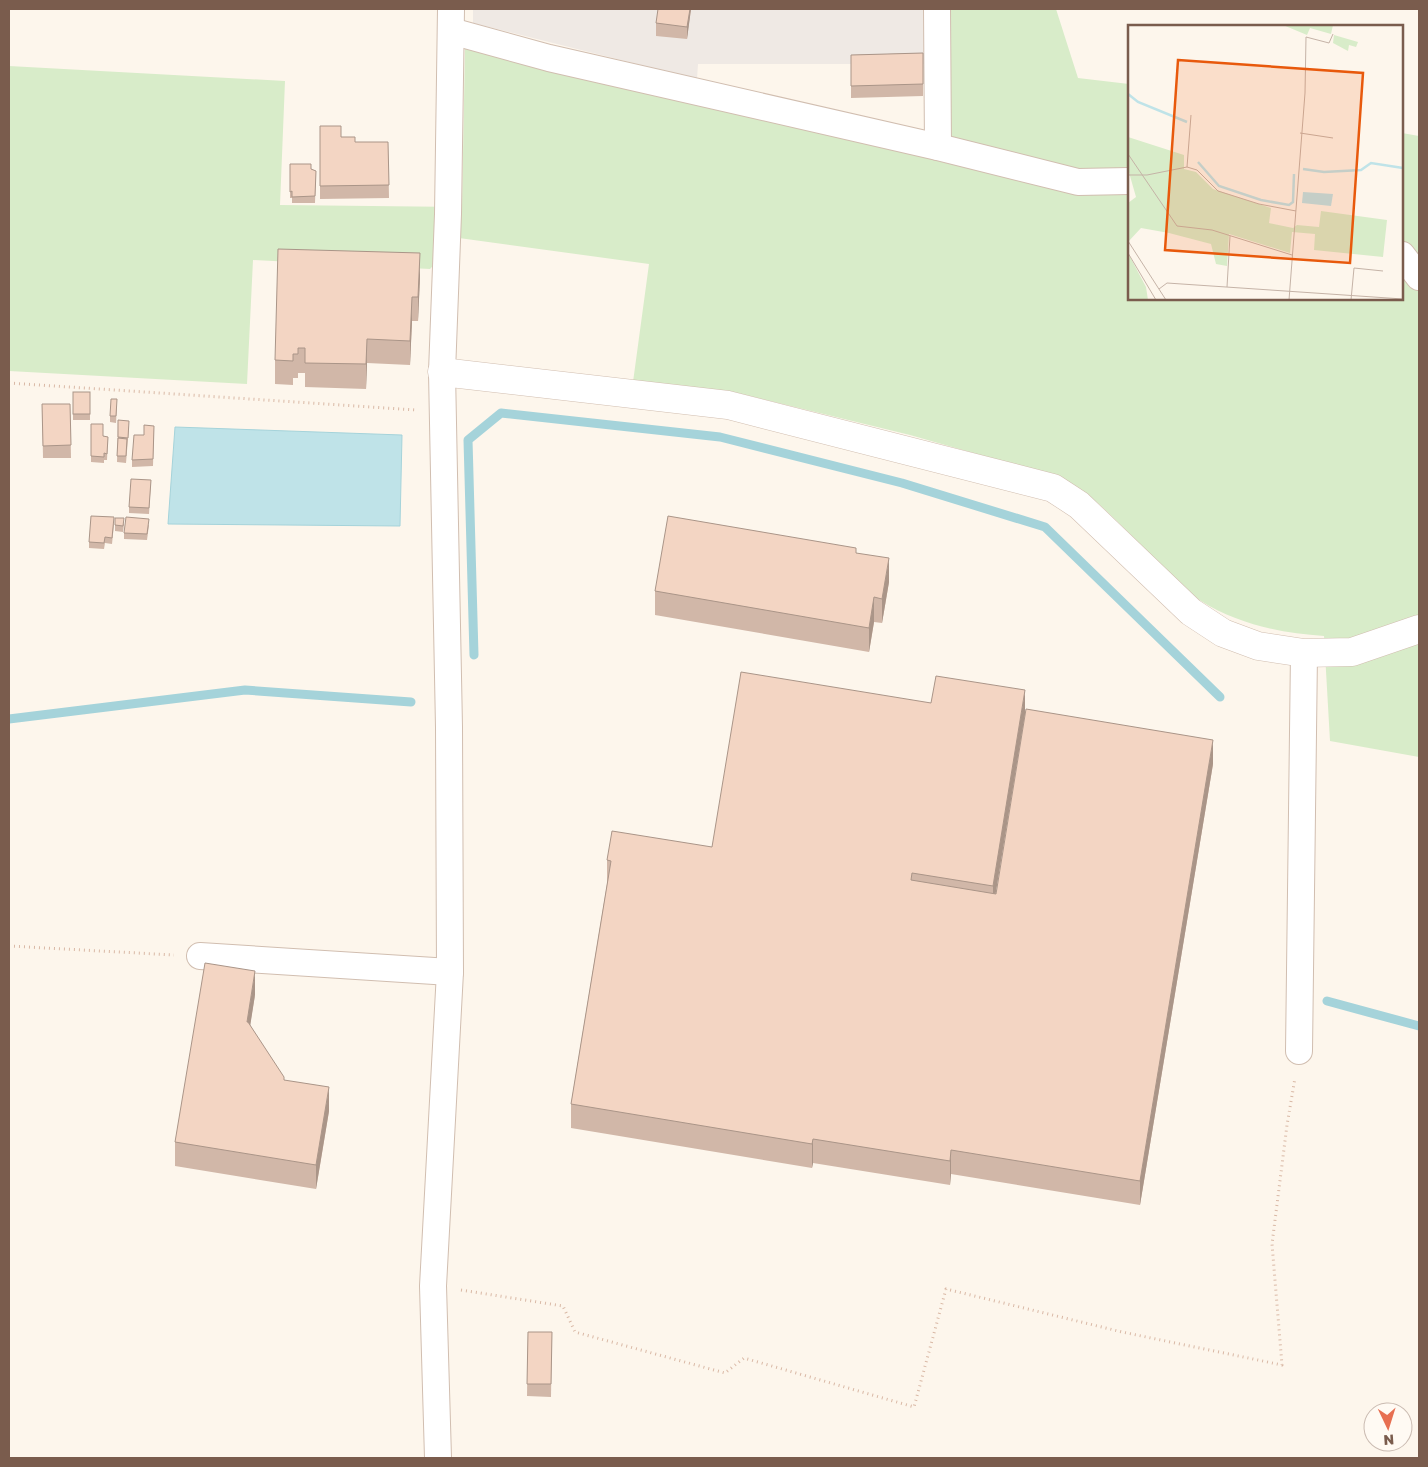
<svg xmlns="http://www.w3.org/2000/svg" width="1428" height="1467" font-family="'Golos Text',sans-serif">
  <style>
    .industrial { fill: #efe9e4 }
    .green { fill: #d8ecc9 }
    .water { fill: #bfe3e8; stroke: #a5d3da }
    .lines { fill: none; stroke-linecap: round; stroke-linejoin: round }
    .stream { stroke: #a5d3da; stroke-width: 9 }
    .minor-casing { stroke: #d1beb0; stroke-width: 28 }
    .tertiary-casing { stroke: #d1beb0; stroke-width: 29 }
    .path { stroke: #d9b8a5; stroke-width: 3; stroke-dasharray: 1 4; stroke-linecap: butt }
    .minor { stroke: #fff; stroke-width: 26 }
    .tertiary { stroke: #fff; stroke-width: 28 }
    .wall { fill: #d1b7a8 }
    .shaded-wall { fill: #aa9588 }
    .building { fill: #f3d5c3; stroke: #aa9588 }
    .inset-river { fill: none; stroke: #bfe3e8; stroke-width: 2.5 }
    .inset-road { fill: none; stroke: #c5b3a7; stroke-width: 1 }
    .view { fill: #e8590c; fill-opacity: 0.15; stroke: #e8590c; stroke-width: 2.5 }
    .inset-edge { fill: none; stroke: #7a5c4d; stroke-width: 2.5 }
  </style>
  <rect width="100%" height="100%" fill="#fdf6ec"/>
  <path class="industrial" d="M 473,9 L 926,9 L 925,64 L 698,64 L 697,79 L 473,23 Z"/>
  <path class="green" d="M 947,9 L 1056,9 L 1078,78 L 1129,84 L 1129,299 L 1402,299 L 1402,133 L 1419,136 L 1419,757 L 1330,741 L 1324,636 C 1280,633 1238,624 1201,601 C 1194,597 1189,591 1183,586 C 1164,569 1147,551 1129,533 C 1105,510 1089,491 1058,477 L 910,435 L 729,391 L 633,382 L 649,264 L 459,238 L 430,269 L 253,260 L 247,384 L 9,371 L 9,66 L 285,81 L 280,205 L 462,207 L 465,49 L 477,42 L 950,164 Z"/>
  <path class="water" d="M 175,427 L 402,435 L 400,526 L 168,524 Z"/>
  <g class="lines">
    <g class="stream">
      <path d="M 474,655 L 468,440 L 501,413 L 720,437 L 902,483 L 1045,527 L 1220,697"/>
      <path d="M 9,719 L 245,690 L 411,702"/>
      <path d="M 1327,1001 L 1419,1026"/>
    </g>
    <g class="minor-casing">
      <g id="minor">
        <path d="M 937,9 L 938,147"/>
        <path d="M 451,31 L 549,58 L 938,147 L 1078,182 L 1129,181"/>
        <path d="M 1402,255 L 1419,277"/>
        <path d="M 200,956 L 450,972"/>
        <path d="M 1299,1051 L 1304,653"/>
        <path d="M 438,1458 L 433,1286 L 450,972 L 449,727 L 442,372 L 448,214 L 451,9"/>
      </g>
    </g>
    <g class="tertiary-casing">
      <path id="tertiary" d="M 442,372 L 728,405 L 1053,488 L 1079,505 L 1191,612 L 1223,633 L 1258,646 L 1304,653 L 1352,652 L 1419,629"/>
    </g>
    <g class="path">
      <path d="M 9,383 L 416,410"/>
      <path d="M 9,946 L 174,955"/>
      <path d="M 461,1290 L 563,1306 L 575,1332 L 725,1373 L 744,1358 L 914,1407 L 946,1289 L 1122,1332 L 1282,1365 L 1272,1244 L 1287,1125 L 1295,1078"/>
    </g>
    <use href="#minor" class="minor"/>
    <use href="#tertiary" class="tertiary"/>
  </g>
  <g class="wall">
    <path d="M 691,9 L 687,39 L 656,36 L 656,23 Z"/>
    <path d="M 923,53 L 923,96 L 851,98 L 851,55 Z"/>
    <path d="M 320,126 L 341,137 L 355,142 L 388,142 L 389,198 L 320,199 Z"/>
    <path d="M 290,164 L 311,169 L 316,171 L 315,203 L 292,203 L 292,198 L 290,198 Z"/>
    <path d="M 420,277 L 418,321 L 412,321 L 410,365 L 367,363 L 366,389 L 305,387 L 305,373 L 298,373 L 298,378 L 293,378 L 293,385 L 275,384 L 275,360 Z"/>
    <rect x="73" y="392" width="17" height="28"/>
    <path d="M 42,404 L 70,404 L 71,458 L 43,458 Z"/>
    <path d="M 117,405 L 116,423 L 110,422 L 110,416 Z"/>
    <path d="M 118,420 L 129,427 L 126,463 L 117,462 Z"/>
    <path d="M 91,424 L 103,436 L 108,437 L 107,460 L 104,460 L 104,463 L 91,462 Z"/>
    <path d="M 154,426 L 153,466 L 132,467 L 132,460 L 144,435 Z"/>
    <path d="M 151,480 L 149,514 L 129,513 L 129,507 Z"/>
    <path d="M 115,518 L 124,524 L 123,532 L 115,531 Z"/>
    <path d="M 114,524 L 112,544 L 105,543 L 104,549 L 89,548 L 89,542 Z"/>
    <path d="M 149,525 L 147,540 L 124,539 L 124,533 Z"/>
    <path d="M 856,553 L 889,582 L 882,623 L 874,622 L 869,652 L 655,615 L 655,591 Z"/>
    <path d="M 931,703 L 1025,714 L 995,894 L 1213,764 L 1140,1205 L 951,1174 L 950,1185 L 813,1163 L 812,1168 L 571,1128 L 571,1104 L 607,884 L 607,860 L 712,847 Z"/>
    <path d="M 255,995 L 250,1025 L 284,1080 L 329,1111 L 316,1189 L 175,1166 L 175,1142 Z"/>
    <path d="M 528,1332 L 552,1332 L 551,1397 L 527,1396 Z"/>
  </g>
  <g class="shaded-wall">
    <path d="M 690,9 L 691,9 L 687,39 L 687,27 Z"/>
    <path d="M 420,253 L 420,277 L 418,321 L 418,297 Z"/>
    <path d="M 412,297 L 412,321 L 410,365 L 410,341 Z"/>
    <path d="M 367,339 L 367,363 L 366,389 L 366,364 Z"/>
    <path d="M 889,558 L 889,582 L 882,623 L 882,599 Z"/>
    <path d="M 874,597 L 874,622 L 869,652 L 869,628 Z"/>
    <path d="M 1025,690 L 1025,714 L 993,910 L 993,886 Z"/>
    <path d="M 1213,740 L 1213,764 L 1140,1205 L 1140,1181 Z"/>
    <path d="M 255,971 L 255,995 L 247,1046 L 247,1022 Z"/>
    <path d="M 329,1087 L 329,1111 L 316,1189 L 316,1165 Z"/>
    <path d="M 813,1139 L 813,1163 L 812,1168 L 812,1144 Z"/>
    <path d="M 951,1150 L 951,1174 L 950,1185 L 950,1161 Z"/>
  </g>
  <g class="building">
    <path d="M 658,9 L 690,9 L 687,27 L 656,23 Z"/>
    <path d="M 923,53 L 923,84 L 851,86 L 851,55 Z"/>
    <path d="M 320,126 L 341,126 L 341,137 L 355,137 L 355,142 L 388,142 L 389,185 L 320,186 Z"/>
    <path d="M 290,164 L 311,164 L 311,169 L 316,171 L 315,196 L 292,197 L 292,191 L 290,192 Z"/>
    <path d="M 278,249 L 420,253 L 418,297 L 412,297 L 410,341 L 367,339 L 366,364 L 305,363 L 305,348 L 298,348 L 298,354 L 293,354 L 293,361 L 275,360 Z"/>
    <rect x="73" y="392" width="17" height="22"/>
    <path d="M 111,399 L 117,399 L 116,416 L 110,416 Z"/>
    <path d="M 42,404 L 70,404 L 71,445 L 43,446 Z"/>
    <path d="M 118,420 L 129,421 L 128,438 L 118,437 Z"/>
    <path d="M 91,424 L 103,424 L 103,436 L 108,437 L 107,454 L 104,453 L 104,457 L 91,456 Z"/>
    <path d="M 144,425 L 154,426 L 153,459 L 132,460 L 134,435 L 144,435 Z"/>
    <path d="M 118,438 L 127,439 L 126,456 L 117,456 Z"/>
    <path d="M 131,479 L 151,480 L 149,508 L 129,507 Z"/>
    <path d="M 91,516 L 114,517 L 112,538 L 105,537 L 104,543 L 89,542 Z"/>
    <path d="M 668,516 L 856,548 L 856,553 L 889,558 L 882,599 L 874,597 L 869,628 L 655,591 Z"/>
    <path d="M 126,517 L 149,519 L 147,534 L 124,533 Z"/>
    <path d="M 115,518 L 124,518 L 123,526 L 115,525 Z"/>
    <path d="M 741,672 L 931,703 L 936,676 L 1025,690 L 993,886 L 912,873 L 911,880 L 996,894 L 1026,709 L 1213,740 L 1140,1181 L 951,1150 L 950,1161 L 813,1139 L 812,1144 L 571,1104 L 611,861 L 607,860 L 612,831 L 712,847 Z"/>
    <path d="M 205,963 L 255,971 L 247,1022 L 248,1022 L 284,1077 L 284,1080 L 329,1087 L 316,1165 L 175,1142 Z"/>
    <path d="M 528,1332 L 552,1332 L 551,1384 L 527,1384 Z"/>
  </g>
  <g transform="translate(1128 25)">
    <rect width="275" height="275" fill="#fdf6ec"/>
    <path d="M 155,0 L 205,0 L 203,9 L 182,3 L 179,10 ZM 206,10 L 230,17 L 228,22 L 221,20 L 220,26 L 205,18 ZM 0,112 L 56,130 L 56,144 L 68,147 L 85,164 L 143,183 L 141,198 L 165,203 L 169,200 L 191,202 L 193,186 L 259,195 L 255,232 L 186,225 L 187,209 L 164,207 L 162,228 L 101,209 L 99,241 L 88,239 L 83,219 L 41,208 L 13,203 L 0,217 L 0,178 L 8,172 L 0,144 ZM 0,228 L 18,262 L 20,275 L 0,275 Z" fill="#d8ecc9"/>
    <path d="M 175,167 L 205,169 L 203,181 L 174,178 Z" fill="#bfe3e8"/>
    <path class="inset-river" d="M 0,69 L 10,77 L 59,97M 70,137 L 91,161 L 133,175 L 161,180 L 165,177 L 166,149M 175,144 L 196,147 L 233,145 L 243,138 L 275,143"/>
    <path class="inset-road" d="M 172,108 L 205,113M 0,129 L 49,201 L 84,205 L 164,230M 59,142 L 63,90M 0,150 L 19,150 L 59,142 L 69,145 L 90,166 L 131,179 L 168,186M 0,216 L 38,275M 0,228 L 28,275M 99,262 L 102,211M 31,264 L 39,258 L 275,274M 161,275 L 177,68 L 178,12 L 201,18 L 205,9M 223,275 L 226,243 L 255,246"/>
    <path class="view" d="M 50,35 L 235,48 L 222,238 L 37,225 Z"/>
    <rect width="275" height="275" class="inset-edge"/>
  </g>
  <rect width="1428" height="1467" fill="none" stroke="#7a5c4d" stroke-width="20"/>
  <g transform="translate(1388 1427) rotate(176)"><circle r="24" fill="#fffaf3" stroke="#cabbb1"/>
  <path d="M0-4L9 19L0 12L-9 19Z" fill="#e76f51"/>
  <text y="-8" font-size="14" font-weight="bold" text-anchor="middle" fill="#7a5c4d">N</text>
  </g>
</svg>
